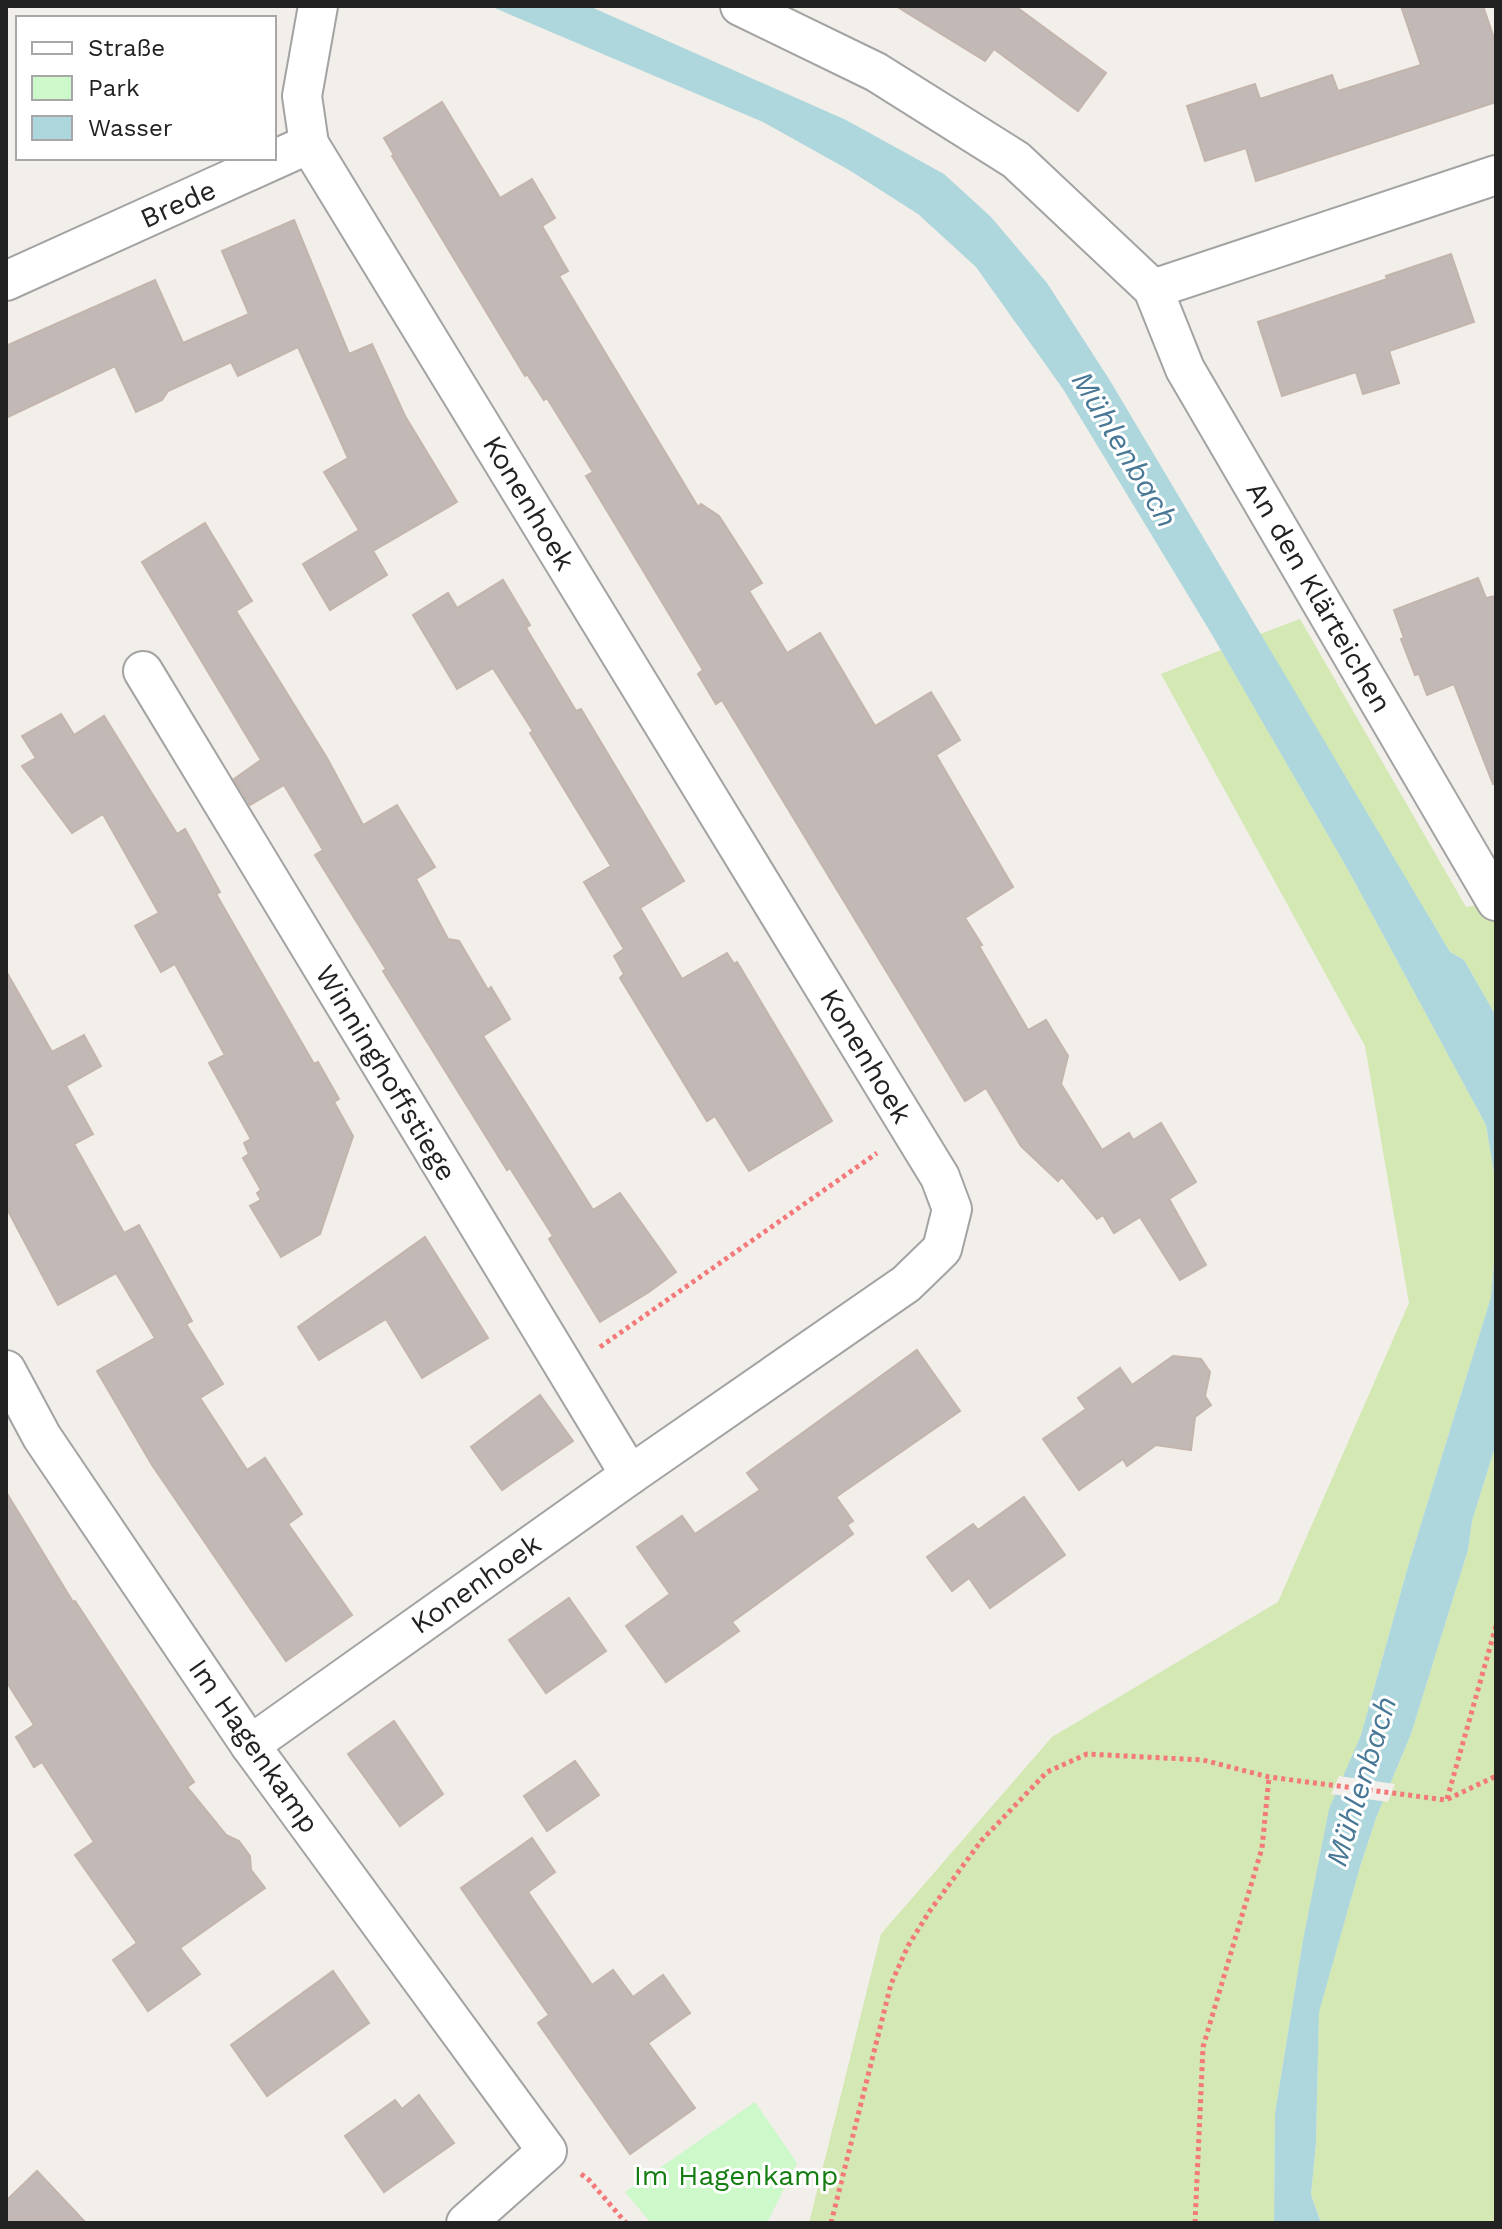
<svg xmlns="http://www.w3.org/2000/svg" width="1502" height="2229" font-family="'Work Sans',sans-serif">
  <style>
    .grass { fill: #d3e8b3 }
    .park { fill: #ccf8ca }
    .water { fill: #add7dc }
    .pier { fill: #f2eee9 }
    .building { fill: #c2b9b6; stroke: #c3b4ac; stroke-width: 2 }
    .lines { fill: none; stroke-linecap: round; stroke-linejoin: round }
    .minor-casing { stroke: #a3a3a3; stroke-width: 42 }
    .path { stroke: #f3797a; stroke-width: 5; stroke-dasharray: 4 4; stroke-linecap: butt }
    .minor { stroke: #fff; stroke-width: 38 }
    .labels { text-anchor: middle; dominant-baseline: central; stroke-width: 6; stroke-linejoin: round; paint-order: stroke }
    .street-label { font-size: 28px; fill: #222; stroke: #fff }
    .park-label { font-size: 28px; fill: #157e12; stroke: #fff }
    .water-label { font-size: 30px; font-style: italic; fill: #487896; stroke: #fff }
  </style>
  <rect width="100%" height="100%" fill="#f2eee9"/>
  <g class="grass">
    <path d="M 1300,619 L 1466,907 L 1496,902 L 1496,1016 L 1464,960 L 1450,952 L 1260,634 Z"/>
    <path d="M 1221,650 L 1347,868 L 1486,1125 L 1496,1185 L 1496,1241 L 1491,1297 L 1409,1563 L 1361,1735 L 1329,1810 L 1303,1940 L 1275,2113 L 1274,2223 L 809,2223 L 881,1934 L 1052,1737 L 1278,1602 L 1409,1303 L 1365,1046 L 1161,674 Z"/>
    <path d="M 1496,1444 L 1496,2223 L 1321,2223 L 1311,2195 L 1316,2143 L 1319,2011 L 1360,1867 L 1376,1818 L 1411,1734 L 1468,1550 L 1472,1521 Z"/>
  </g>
  <path class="park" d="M 755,2102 L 797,2163 L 767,2223 L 651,2223 L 625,2192 Z"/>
  <g class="water">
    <path d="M 490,6 L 589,6 L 846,120 L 944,174 L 991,217 L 1047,283 L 1109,379 L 1450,952 L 1464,960 L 1496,1016 L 1496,1185 L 1486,1125 L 1347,868 L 1211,633 L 1063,389 L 976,267 L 918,214 L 849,170 L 763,122 Z"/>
    <path d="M 1496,1241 L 1496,1444 L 1472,1521 L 1468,1550 L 1411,1734 L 1376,1818 L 1360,1867 L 1319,2012 L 1316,2143 L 1311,2195 L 1321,2223 L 1274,2223 L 1275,2113 L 1303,1940 L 1329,1809 L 1361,1735 L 1409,1563 L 1491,1297 Z"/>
  </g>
  <path class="pier" d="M 1339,1776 L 1395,1784 L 1388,1802 L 1331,1794 Z"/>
  <g class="building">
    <path d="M 896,6 L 1015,6 L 1106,73 L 1078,111 L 994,49 L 985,61 Z"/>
    <path d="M 1401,6 L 1483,6 L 1496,44 L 1496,102 L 1256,181 L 1246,148 L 1205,161 L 1187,106 L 1255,84 L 1260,99 L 1332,75 L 1338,91 L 1421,65 Z"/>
    <path d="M 442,102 L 500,198 L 532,179 L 555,218 L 542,226 L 568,271 L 559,276 L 698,507 L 701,504 L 719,516 L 762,583 L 749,591 L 787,653 L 820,633 L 875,726 L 931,692 L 960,740 L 936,755 L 1013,887 L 965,918 L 982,945 L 979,946 L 1028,1030 L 1046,1020 L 1068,1056 L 1061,1084 L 1102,1150 L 1129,1133 L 1133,1140 L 1161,1123 L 1196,1182 L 1169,1199 L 1206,1265 L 1180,1280 L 1140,1217 L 1114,1233 L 1103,1215 L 1097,1219 L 1062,1177 L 1058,1181 L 1021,1146 L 986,1088 L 965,1101 L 722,700 L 716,704 L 698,674 L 703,670 L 586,476 L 593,472 L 547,398 L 544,400 L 527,374 L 525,376 L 392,156 L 394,155 L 384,138 Z"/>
    <path d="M 294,220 L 349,354 L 372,344 L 405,416 L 457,502 L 373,551 L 387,575 L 330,610 L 303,564 L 359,530 L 324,472 L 348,458 L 298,347 L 238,376 L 231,362 L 168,391 L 162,400 L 136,412 L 115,366 L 6,418 L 6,346 L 155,280 L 183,343 L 249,314 L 222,251 Z"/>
    <path d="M 1451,254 L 1474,322 L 1389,351 L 1399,383 L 1363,394 L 1356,372 L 1282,396 L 1258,322 L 1387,279 L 1386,276 Z"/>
    <path d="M 205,523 L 252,601 L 236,611 L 327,758 L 363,825 L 397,805 L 435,867 L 416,879 L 448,939 L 459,941 L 488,990 L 491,987 L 510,1019 L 483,1036 L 523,1099 L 593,1210 L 620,1193 L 676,1272 L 649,1292 L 600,1322 L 549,1239 L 553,1236 L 510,1168 L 507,1170 L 383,971 L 386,969 L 315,855 L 323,850 L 284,785 L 250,805 L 234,779 L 261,760 L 142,562 Z"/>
    <path d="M 1478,578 L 1486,598 L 1496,596 L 1496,783 L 1493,784 L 1454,684 L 1427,695 L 1419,674 L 1415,675 L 1401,639 L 1404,638 L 1394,610 Z"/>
    <path d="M 503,580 L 530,625 L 526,628 L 576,711 L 581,709 L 684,881 L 640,908 L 682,979 L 727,953 L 734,964 L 737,962 L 832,1121 L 749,1171 L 715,1116 L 707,1121 L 620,978 L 624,974 L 614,956 L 624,949 L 584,882 L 611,866 L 530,733 L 533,731 L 493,668 L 457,689 L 413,615 L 448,593 L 457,608 Z"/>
    <path d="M 61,714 L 74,735 L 104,716 L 177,834 L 185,829 L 220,892 L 216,894 L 314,1064 L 318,1062 L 339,1099 L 334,1102 L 353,1136 L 320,1234 L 281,1257 L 250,1206 L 261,1200 L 257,1193 L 261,1190 L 243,1158 L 249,1154 L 244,1143 L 251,1139 L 209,1063 L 225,1055 L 175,964 L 161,972 L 135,926 L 159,913 L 103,814 L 72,833 L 22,766 L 36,758 L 22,736 Z"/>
    <path d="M 6,971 L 52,1052 L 84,1035 L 101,1066 L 66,1086 L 93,1134 L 74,1144 L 124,1233 L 139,1225 L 192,1321 L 186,1324 L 223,1384 L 200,1398 L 247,1470 L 265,1458 L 302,1514 L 288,1524 L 352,1615 L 286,1661 L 152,1465 L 97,1371 L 155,1338 L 116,1273 L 58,1305 L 6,1207 Z"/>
    <path d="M 425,1237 L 488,1338 L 422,1378 L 386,1319 L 319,1360 L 298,1327 Z"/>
    <path d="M 917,1350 L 960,1411 L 836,1497 L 853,1521 L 847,1525 L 853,1534 L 732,1622 L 739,1631 L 666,1682 L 626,1626 L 670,1594 L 637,1547 L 682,1516 L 695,1534 L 760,1490 L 747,1473 Z"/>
    <path d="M 1173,1356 L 1201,1359 L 1210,1372 L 1205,1396 L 1211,1405 L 1195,1417 L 1191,1450 L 1156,1445 L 1127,1466 L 1123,1459 L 1079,1490 L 1043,1439 L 1086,1409 L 1078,1398 L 1120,1368 L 1132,1385 Z"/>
    <path d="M 540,1395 L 573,1441 L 502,1490 L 471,1447 Z"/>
    <path d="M 6,1492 L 73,1602 L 75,1601 L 194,1782 L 187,1787 L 226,1835 L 239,1841 L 250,1856 L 251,1870 L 265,1888 L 180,1948 L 200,1974 L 148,2011 L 113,1960 L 137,1943 L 75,1855 L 94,1842 L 42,1762 L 34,1767 L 16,1737 L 34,1725 L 6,1681 Z"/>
    <path d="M 1024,1497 L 1065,1555 L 990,1608 L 969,1578 L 952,1591 L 927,1557 L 973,1524 L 978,1530 Z"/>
    <path d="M 569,1598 L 606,1651 L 546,1693 L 509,1640 Z"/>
    <path d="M 394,1721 L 443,1794 L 400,1826 L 348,1754 Z"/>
    <path d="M 575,1761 L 599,1795 L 547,1831 L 524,1796 Z"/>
    <path d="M 532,1838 L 555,1872 L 528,1892 L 592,1985 L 613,1970 L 633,1997 L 663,1975 L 690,2013 L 648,2043 L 695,2108 L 630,2154 L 538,2023 L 549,2015 L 461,1888 Z"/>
    <path d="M 333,1971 L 369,2023 L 267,2096 L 231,2045 Z"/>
    <path d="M 419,2095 L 454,2143 L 384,2192 L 345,2136 L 395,2100 L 402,2109 Z"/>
    <path d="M 37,2171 L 86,2223 L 6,2223 L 6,2201 Z"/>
  </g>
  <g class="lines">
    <g class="minor-casing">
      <g id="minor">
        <path d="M 740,6 L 876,72 L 1016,160 L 1153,289 L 1185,369 L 1496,901"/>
        <path d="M 6,281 L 309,144 L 302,96 L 318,6"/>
        <path d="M 1153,289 L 1496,175"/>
        <path d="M 143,671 L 630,1475"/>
        <path d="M 6,1370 L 42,1437 L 250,1745 L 547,2151 L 466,2223"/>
        <path d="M 250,1745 L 630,1475 L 906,1284 L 942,1249 L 952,1209 L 940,1177 L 309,144"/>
      </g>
    </g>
    <g class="path">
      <path d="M 600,1347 L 877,1153"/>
      <path d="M 1447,1799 L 1496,1626"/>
      <path d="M 581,2174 L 589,2180 L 626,2223"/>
      <path d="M 831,2223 L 891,1984 L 908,1946 L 929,1912 L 981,1841 L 1047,1772 L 1087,1754 L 1203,1760 L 1269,1777 L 1446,1800 L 1496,1776"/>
      <path d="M 1195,2223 L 1203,2047 L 1262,1848 L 1269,1777"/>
    </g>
    <use href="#minor" class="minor"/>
  </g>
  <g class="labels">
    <g class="street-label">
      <text transform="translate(178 204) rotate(-24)">Brede</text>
      <text transform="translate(529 503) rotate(59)">Konenhoek</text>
      <text transform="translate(1319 597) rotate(60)">An den Klärteichen</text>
      <text transform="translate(866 1056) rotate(59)">Konenhoek</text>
      <text transform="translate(386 1073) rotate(59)">Winninghoffstiege</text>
      <text transform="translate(476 1584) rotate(-35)">Konenhoek</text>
      <text transform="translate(254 1746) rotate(55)">Im Hagenkamp</text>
    </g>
    <g class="park-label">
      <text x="736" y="2175">Im Hagenkamp</text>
    </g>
    <g class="water-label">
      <text transform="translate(1125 449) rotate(59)">Mühlenbach</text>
      <text transform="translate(1361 1781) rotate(-73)">Mühlenbach</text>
    </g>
  </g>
  <rect width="1502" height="2229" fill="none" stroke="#222222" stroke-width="16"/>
  <rect x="16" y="16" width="260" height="144" fill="#ffffff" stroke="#a7a7a7" stroke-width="2"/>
  <rect x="32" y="42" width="40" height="12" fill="#ffffff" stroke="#a7a7a7" stroke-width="2"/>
  <text x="88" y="56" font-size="24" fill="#222222">Straße</text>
  <rect x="32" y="76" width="40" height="24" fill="#ccf8ca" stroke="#a7a7a7" stroke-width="2"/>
  <text x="88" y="96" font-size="24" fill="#222222">Park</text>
  <rect x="32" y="116" width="40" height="24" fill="#add7dc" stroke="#a7a7a7" stroke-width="2"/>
  <text x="88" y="136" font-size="24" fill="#222222">Wasser</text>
</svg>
